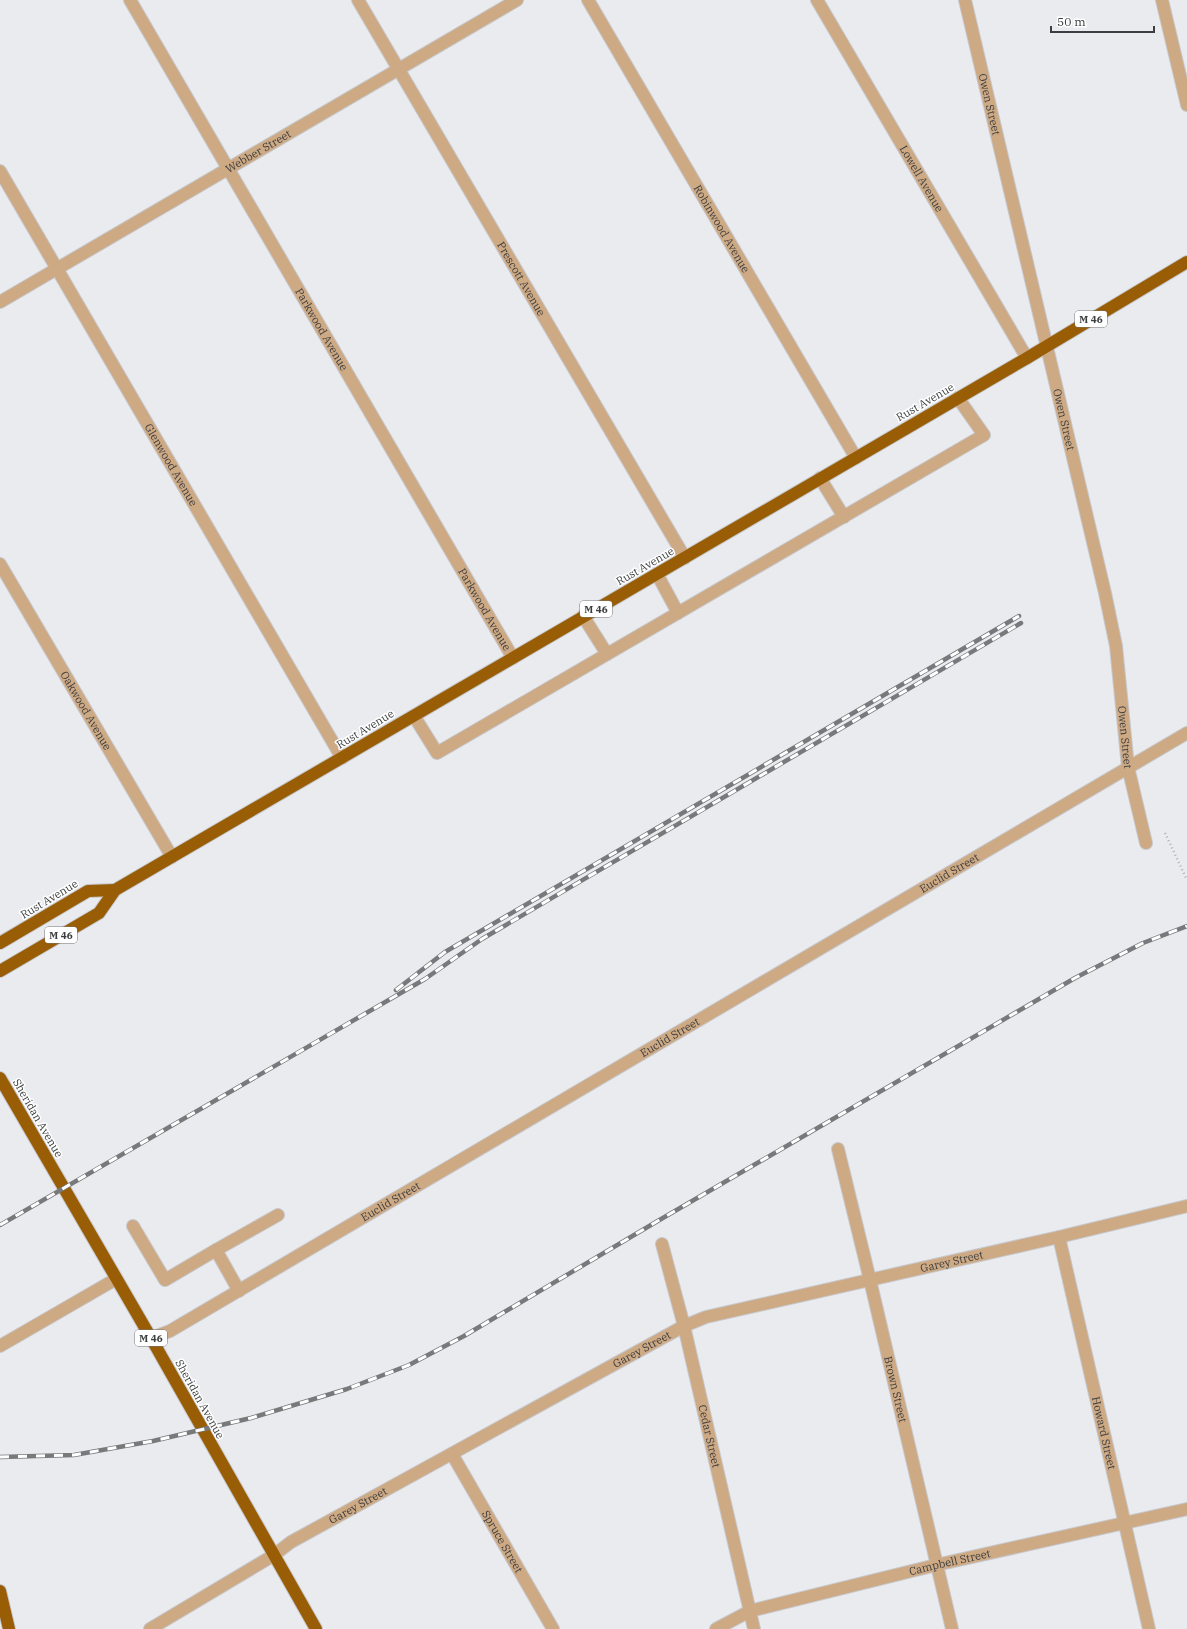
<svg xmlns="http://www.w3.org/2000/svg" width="1187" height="1629" font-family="'IBM Plex Serif',serif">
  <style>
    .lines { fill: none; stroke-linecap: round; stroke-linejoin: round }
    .minor-casing { stroke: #c7c8cc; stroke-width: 14 }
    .highway-casing { stroke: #c7c8cc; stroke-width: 14 }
    .path { stroke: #afb0b3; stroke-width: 2.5; stroke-dasharray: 1 3; stroke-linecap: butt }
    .minor { stroke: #cda984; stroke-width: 12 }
    .highway { stroke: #985d05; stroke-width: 12 }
    .rail-casing { stroke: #78797b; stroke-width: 4.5 }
    .rail { stroke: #fff; stroke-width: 3; stroke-dasharray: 9; stroke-linecap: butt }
    .labels { text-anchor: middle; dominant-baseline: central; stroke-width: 3; stroke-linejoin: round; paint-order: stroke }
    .shield { fill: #fff; stroke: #767778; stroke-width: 1 }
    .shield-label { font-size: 10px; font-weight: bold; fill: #3c3d3e }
    .street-label { font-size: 11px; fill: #3c3d3e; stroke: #fff }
  </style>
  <rect width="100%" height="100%" fill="#eaebef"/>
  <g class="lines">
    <g class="minor-casing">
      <g id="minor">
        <path id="s1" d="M 130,0 L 513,658"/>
        <path id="s2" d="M 358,0 L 685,558"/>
        <path id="s3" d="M 588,0 L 856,458"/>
        <path id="s4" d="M 817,0 L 1027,358"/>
        <path id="s5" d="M 965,0 L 1105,593 L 1116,646 L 1128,767 L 1146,843"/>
        <path d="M 1162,0 L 1187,105"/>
        <path id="s6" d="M 0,171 L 342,758"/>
        <path id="s7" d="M 0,302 L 517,0"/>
        <path d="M 820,478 L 844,517"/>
        <path id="s8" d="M 0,564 L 172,857"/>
        <path d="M 657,574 L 678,613"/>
        <path d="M 583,616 L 607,654"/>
        <path d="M 414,716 L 437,753 L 984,435 L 958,398"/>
        <path id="s9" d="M 838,1149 L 870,1280 L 952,1629"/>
        <path d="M 133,1226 L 165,1280 L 216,1250"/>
        <path id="s10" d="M 1059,1237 L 1149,1629"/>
        <path id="s11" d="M 662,1244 L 684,1326 L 754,1629"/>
        <path d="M 239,1291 L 216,1250 L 278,1215"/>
        <path id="s12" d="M 151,1338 L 170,1331 L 1187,733"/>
        <path d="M 0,1346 L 116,1279"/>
        <path id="s13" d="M 452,1454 L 553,1629"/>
        <path id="s14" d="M 150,1629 L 274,1555 L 291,1542 L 684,1326 L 706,1317 L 1059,1237 L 1187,1206"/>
        <path id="s15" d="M 716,1629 L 750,1611 L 936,1565 L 1187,1509"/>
      </g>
    </g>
    <g class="highway-casing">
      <g id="highway">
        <path d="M 0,943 L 88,891 L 115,890"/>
        <path d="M 0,971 L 99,913 L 115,890 L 1027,358 L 1187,262"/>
        <path d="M 0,1078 L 151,1338 L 316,1629"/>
        <path d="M 0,1591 L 9,1629"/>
      </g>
    </g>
    <path class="path" d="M 1165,833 L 1187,880"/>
    <use href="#minor" class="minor"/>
    <use href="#highway" class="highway"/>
    <g class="rail-casing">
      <g id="rail">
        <path d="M 396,990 L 445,952 L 1019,616"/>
        <path d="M 0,1225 L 425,979 L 482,939 L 1021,623"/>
        <path d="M 0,1457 L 74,1455 L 153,1441 L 251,1418 L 347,1389 L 409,1365 L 464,1336 L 656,1222 L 1075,978 L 1143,943 L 1187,926"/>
      </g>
    </g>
    <use href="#rail" class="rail"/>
  </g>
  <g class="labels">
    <g class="shield">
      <rect x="1075" y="311" width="32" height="16" rx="3"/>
      <rect x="580" y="601" width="32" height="16" rx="3"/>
      <rect x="45" y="927" width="32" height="16" rx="3"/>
      <rect x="135" y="1330" width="32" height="16" rx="3"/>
    </g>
    <g class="shield-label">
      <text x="1091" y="319">M 46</text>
      <text x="596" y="609">M 46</text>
      <text x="61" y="935">M 46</text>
      <text x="151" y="1338">M 46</text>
    </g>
    <g class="street-label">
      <text stroke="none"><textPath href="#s5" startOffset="107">Owen Street</textPath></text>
      <text stroke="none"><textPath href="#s7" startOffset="299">Webber Street</textPath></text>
      <text stroke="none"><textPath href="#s4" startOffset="207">Lowell Avenue</textPath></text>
      <text stroke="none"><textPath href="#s3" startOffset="265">Robinwood Avenue</textPath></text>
      <text stroke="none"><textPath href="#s2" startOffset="323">Prescott Avenue</textPath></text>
      <text stroke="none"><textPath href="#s1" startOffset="381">Parkwood Avenue</textPath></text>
      <text transform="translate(925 402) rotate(-30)">Rust Avenue</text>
      <text stroke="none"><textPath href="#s5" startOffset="431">Owen Street</textPath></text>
      <text stroke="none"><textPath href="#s6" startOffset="340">Glenwood Avenue</textPath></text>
      <text transform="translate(645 566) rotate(-30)">Rust Avenue</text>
      <text stroke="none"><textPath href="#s1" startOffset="705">Parkwood Avenue</textPath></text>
      <text stroke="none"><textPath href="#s8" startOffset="170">Oakwood Avenue</textPath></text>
      <text transform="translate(365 729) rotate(-31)">Rust Avenue</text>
      <text stroke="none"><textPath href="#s5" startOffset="755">Owen Street</textPath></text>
      <text stroke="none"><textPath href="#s12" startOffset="924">Euclid Street</textPath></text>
      <text transform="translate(49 899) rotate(-31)">Rust Avenue</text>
      <text stroke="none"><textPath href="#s12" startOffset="600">Euclid Street</textPath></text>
      <text transform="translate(38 1118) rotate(60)">Sheridan Avenue</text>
      <text stroke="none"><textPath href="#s12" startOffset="276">Euclid Street</textPath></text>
      <text stroke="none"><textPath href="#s14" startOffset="890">Garey Street</textPath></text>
      <text stroke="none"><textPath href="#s14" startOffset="566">Garey Street</textPath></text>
      <text stroke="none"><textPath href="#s9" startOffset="247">Brown Street</textPath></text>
      <text transform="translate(200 1399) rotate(61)">Sheridan Avenue</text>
      <text stroke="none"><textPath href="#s10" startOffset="201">Howard Street</textPath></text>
      <text stroke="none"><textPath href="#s11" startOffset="198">Cedar Street</textPath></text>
      <text stroke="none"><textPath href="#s14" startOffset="242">Garey Street</textPath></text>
      <text stroke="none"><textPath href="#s13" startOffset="101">Spruce Street</textPath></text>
      <text stroke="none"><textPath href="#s15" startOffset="244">Campbell Street</textPath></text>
    </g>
  </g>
  <path d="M1051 26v6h103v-6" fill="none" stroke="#3c3d3e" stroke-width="2"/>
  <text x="1057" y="26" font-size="12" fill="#3c3d3e" stroke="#ffffff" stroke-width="3" paint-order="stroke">50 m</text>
</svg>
